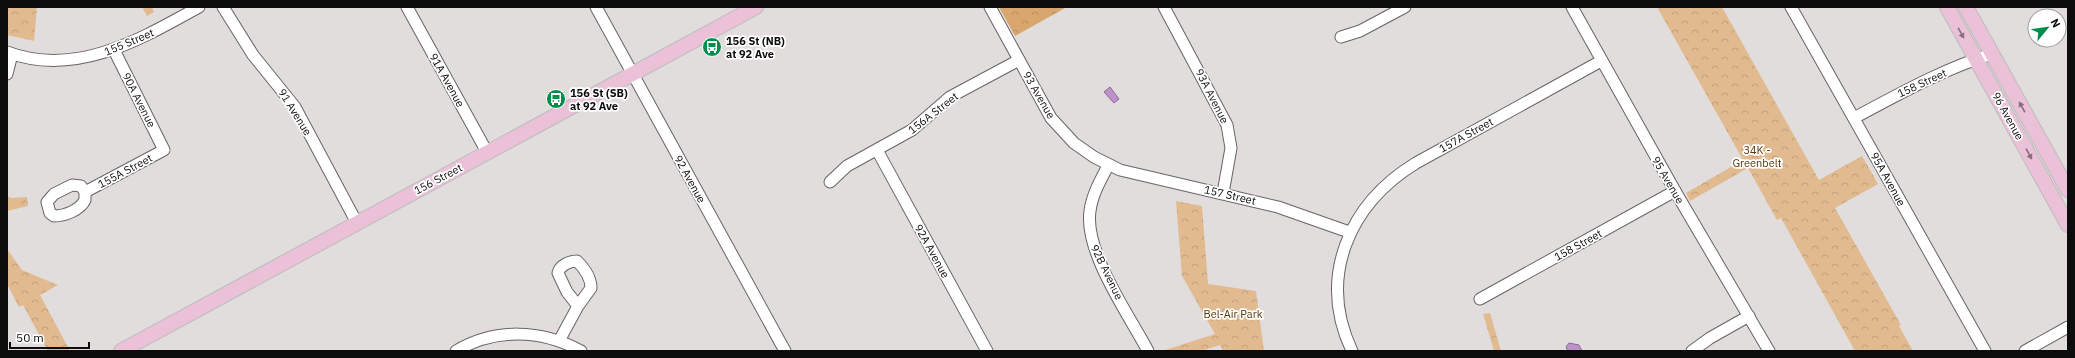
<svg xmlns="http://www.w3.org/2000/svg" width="2075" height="358" font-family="'IBM Plex Sans',sans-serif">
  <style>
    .forest { fill: url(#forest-crowns) }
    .park { fill: url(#park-crowns) }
    .water { fill: #bd92cb; stroke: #886a92 }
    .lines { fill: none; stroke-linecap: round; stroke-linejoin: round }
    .minor-casing { stroke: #686464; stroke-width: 13 }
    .major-casing { stroke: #bbb; stroke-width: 16 }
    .minor { stroke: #fff; stroke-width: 11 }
    .major { stroke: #ebc1d8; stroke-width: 14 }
    .oneway { fill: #87707c }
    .labels { text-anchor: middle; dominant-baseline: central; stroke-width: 3.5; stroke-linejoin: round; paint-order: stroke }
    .poi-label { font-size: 11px; font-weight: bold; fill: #0d0c0c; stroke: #fff; text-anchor: start }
    .street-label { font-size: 11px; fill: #0d0c0c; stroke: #fff }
    .park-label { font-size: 11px; fill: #563506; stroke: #fff }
  </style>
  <defs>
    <pattern id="forest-crowns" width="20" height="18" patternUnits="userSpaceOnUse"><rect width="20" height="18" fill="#d8a66e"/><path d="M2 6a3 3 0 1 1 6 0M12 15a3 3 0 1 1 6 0" fill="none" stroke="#b88e5e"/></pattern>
    <pattern id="park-crowns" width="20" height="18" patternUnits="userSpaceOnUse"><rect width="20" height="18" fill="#e1ba90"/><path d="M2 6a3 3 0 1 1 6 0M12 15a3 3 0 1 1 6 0" fill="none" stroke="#c09f7b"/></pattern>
  </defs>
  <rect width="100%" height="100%" fill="#e2dddd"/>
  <path class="forest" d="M 999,7 L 1067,7 L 1015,36 Z"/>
  <g class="park">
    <path d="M 7,7 L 37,7 L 34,41 L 7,35 Z"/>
    <path d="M 142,7 L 152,7 L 154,12 L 147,16 Z"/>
    <path d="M 1657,7 L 1722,7 L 1819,180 L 1862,156 L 1878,184 L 1835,208 L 1901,325 L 1899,326 L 1913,351 L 1855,351 L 1781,218 L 1777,220 L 1748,168 L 1690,201 L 1686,193 L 1743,160 Z"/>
    <path d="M 7,196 L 11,198 L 27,197 L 28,206 L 7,211 Z"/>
    <path d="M 1176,201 L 1202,206 L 1208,284 L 1256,291 L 1264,351 L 1223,351 L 1220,345 L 1201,351 L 1165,350 L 1215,334 L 1182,276 Z"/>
    <path d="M 7,249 L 22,270 L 58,285 L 40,295 L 70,351 L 48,351 L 23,305 L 19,307 L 7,284 Z"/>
    <path d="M 1490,313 L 1501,351 L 1494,351 L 1483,314 Z"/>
  </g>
  <g class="water">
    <path d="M 1110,87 L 1119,99 L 1114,103 L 1104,92 Z"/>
    <path d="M 1569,343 L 1579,345 L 1582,351 L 1568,351 L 1566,347 Z"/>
  </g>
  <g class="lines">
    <g class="minor-casing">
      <g id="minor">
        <path d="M 223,7 L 253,55 L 295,107 L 357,223"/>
        <path d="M 407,7 L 487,152"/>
        <path d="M 596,7 L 785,351"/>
        <path d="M 990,7 L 1051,118 L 1074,143 L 1094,157 L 1120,170 L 1278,207 L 1349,232"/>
        <path d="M 1164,7 L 1227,125 L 1231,148 L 1223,193"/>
        <path d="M 1572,7 L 1675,191 L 1769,351"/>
        <path d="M 1791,7 L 1985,351"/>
        <path d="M 1341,37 L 1360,31 L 1405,7"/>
        <path d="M 7,52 C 76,78 141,39 199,7"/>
        <path d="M 7,74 L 12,54"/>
        <path d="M 1854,118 C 1899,94 1943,69 1992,54"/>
        <path d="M 877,150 L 987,351"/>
        <path d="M 1108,166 C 1100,181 1092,195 1090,211 C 1084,252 1129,315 1148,351"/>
        <path d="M 830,182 L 847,166 L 912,130 L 950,97 L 1019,60"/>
        <path d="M 72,185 L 81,186 L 85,192 L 85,200 C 80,210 65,216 54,216 L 50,213 L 47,202 L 54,194 Z"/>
        <path d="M 85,192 L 164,150 L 114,50"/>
        <path d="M 1480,299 L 1675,191"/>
        <path d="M 559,341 L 578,306 L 591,288 C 591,278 584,268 577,261 C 570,261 560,265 558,273 L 567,292 L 578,306"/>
        <path d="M 456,351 C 495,328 541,329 581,351"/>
        <path d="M 1352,351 C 1317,277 1349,204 1416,163 L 1601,61"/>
        <path d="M 1692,351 L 1710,338 L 1749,316"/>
        <path d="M 2025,351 L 2068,327"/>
      </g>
    </g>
    <g class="major-casing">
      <g id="major">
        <path d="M 1947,7 L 2068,225"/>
        <path d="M 1966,7 L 2068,190"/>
        <path d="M 121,351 L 756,7"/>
      </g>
    </g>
    <use href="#minor" class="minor"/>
    <use href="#major" class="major"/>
  </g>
  <defs><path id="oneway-solid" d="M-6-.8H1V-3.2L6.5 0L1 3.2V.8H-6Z"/></defs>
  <g class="oneway">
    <use href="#oneway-solid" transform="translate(1961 33) rotate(61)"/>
    <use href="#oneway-solid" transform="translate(2022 107) rotate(-119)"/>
    <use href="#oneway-solid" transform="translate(2029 154) rotate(61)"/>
  </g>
  <defs>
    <g id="bus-disc" transform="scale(1)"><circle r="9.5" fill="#008e4c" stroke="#fff"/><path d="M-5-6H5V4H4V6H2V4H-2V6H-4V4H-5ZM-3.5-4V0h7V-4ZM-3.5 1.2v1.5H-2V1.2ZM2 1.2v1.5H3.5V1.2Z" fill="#fff"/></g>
  </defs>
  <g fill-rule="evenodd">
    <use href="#bus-disc" x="712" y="47"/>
    <use href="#bus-disc" x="556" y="99"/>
  </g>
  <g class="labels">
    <g class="poi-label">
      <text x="726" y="41">156 St (NB)<tspan x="726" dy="13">at 92 Ave</tspan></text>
      <text x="570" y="93">156 St (SB)<tspan x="570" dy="13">at 92 Ave</tspan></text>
    </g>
    <g class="street-label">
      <text transform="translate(129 42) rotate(-23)">155 Street</text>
      <text transform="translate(447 80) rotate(61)">91A Avenue</text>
      <text transform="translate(1922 83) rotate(-25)">158 Street</text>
      <text transform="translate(1039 95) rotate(60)">93 Avenue</text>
      <text transform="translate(1212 96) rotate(63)">93A Avenue</text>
      <text transform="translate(139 100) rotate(63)">90A Avenue</text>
      <text transform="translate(295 112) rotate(58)">91 Avenue</text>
      <text transform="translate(933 113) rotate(-38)">156A Street</text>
      <text transform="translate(2008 116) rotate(61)">96 Avenue</text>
      <text transform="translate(1466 135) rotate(-29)">157A Street</text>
      <text transform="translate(125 171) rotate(-28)">155A Street</text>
      <text transform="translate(438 179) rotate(-28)">156 Street</text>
      <text transform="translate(690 179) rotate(61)">92 Avenue</text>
      <text transform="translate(1888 179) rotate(61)">95A Avenue</text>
      <text transform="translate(1668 180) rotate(60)">95 Avenue</text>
      <text transform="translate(1230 195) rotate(13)">157 Street</text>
      <text transform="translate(1578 245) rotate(-29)">158 Street</text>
      <text transform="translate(932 251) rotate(61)">92A Avenue</text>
      <text transform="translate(1107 272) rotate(64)">92B Avenue</text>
    </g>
    <g class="park-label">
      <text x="1757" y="150">34K -<tspan x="1757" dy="13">Greenbelt</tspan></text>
      <text x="1233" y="314">Bel-Air Park</text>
    </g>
  </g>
  <rect width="2075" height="358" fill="none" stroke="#0d0c0c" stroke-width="16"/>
  <g transform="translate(2047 28) rotate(61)"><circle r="19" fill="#ffffff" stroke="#9e9e9e"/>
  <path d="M0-3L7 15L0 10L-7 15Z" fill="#008e4c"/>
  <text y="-6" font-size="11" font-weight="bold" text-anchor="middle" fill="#0d0c0c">N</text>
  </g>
  <path d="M10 342v6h79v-6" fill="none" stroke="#0d0c0c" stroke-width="2"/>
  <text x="16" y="342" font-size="12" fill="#0d0c0c" stroke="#ffffff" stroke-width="3" paint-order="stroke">50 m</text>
</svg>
